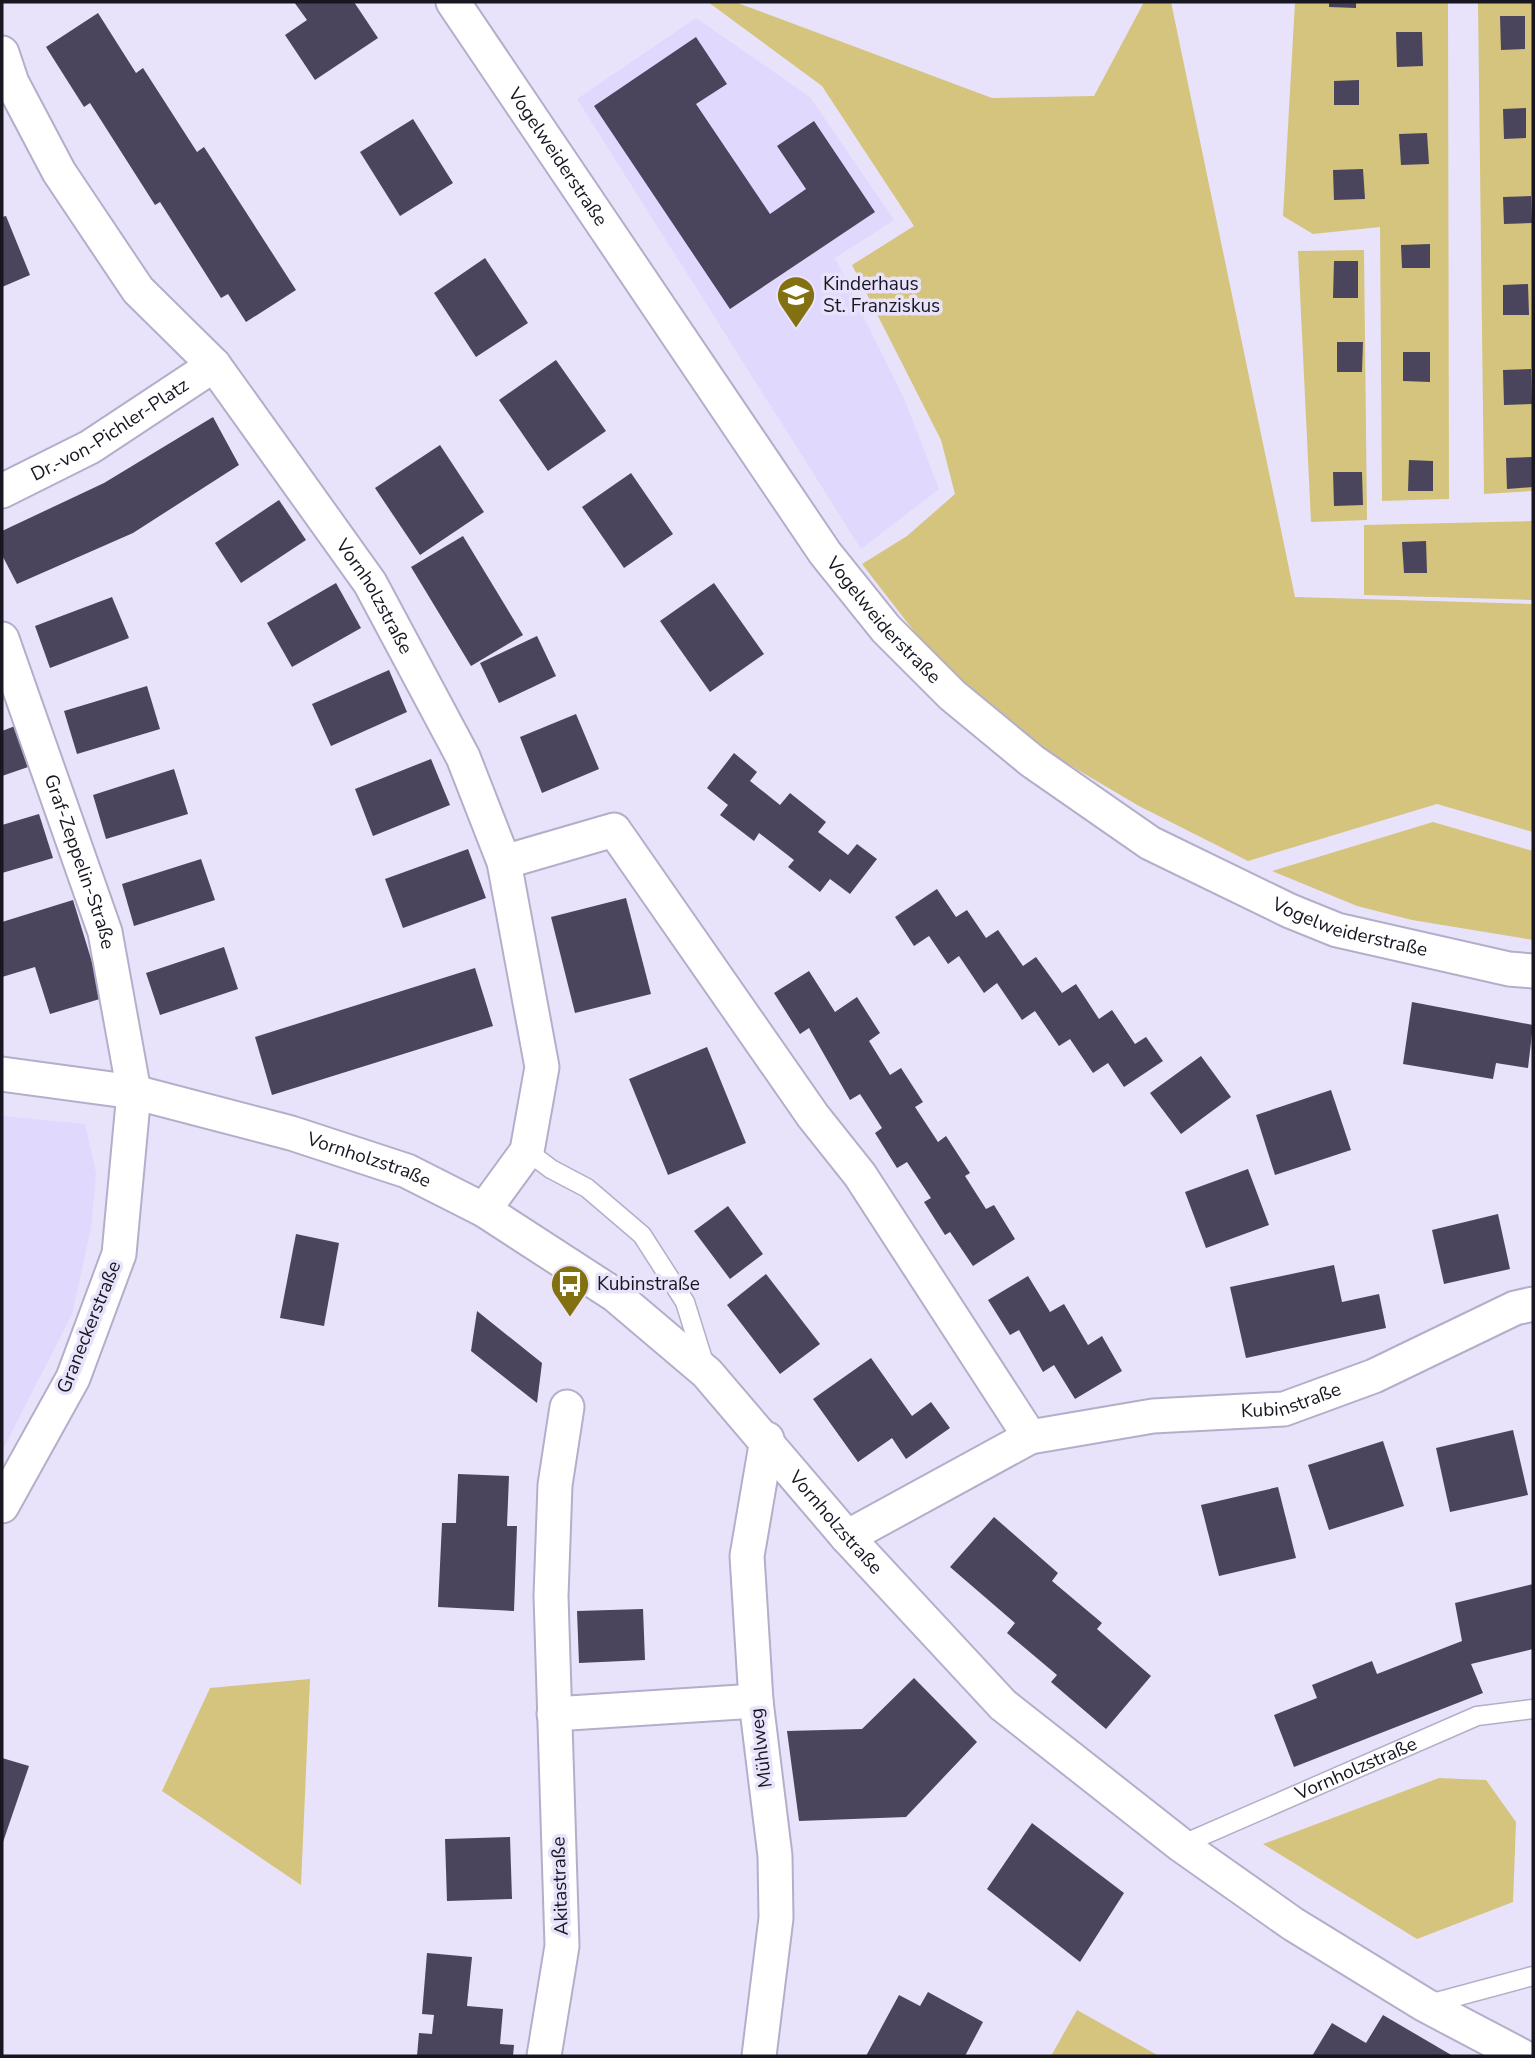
<svg xmlns="http://www.w3.org/2000/svg" width="1535" height="2058" font-family="'Nunito Sans',sans-serif">
  <style>
    .built { fill: #e0d8fd }
    .green { fill: #d5c47d }
    .building { fill: #4a445c }
    .lines { fill: none; stroke-linecap: round; stroke-linejoin: round }
    .service-casing { stroke: #b4aeca; stroke-width: 21 }
    .minor-casing { stroke: #b4aeca; stroke-width: 37 }
    .service { stroke: #fff; stroke-width: 18 }
    .minor { stroke: #fff; stroke-width: 33 }
    .labels { text-anchor: middle; dominant-baseline: central; stroke-width: 7; stroke-linejoin: round; paint-order: stroke }
    .street-label { font-size: 19px; fill: #181620; stroke: #e8e3fb }
    .poi-label { font-size: 19px; fill: #181620; stroke: #e8e3fb; text-anchor: start }
  </style>
  <rect width="100%" height="100%" fill="#e8e3fb"/>
  <g class="built">
    <path d="M 696,18 L 810,97 L 894,220 L 835,258 L 905,401 L 939,489 L 861,549 L 577,99 Z"/>
    <path d="M 2,1116 L 85,1124 L 96,1173 L 91,1228 L 72,1314 L 2,1451 Z"/>
  </g>
  <g class="green">
    <path d="M 708,2 L 735,2 L 992,98 L 1094,96 L 1144,2 L 1171,2 L 1295,597 L 1533,604 L 1533,832 L 1437,804 L 1248,861 L 1139,806 L 1017,734 L 927,648 L 862,564 L 907,536 L 955,494 L 941,440 L 852,265 L 914,226 L 822,86 Z"/>
    <path d="M 1295,2 L 1448,2 L 1449,499 L 1382,501 L 1380,227 L 1313,234 L 1283,216 Z"/>
    <path d="M 1478,2 L 1533,2 L 1533,491 L 1484,494 Z"/>
    <path d="M 1364,250 L 1367,520 L 1311,522 L 1298,251 Z"/>
    <path d="M 1533,521 L 1533,600 L 1364,595 L 1364,525 Z"/>
    <path d="M 1433,822 L 1533,851 L 1533,940 L 1412,920 L 1357,906 L 1272,871 Z"/>
    <path d="M 310,1679 L 301,1885 L 162,1791 L 210,1688 Z"/>
    <path d="M 1439,1778 L 1486,1780 L 1516,1822 L 1513,1902 L 1417,1939 L 1263,1844 Z"/>
    <path d="M 1077,2010 L 1159,2056 L 1051,2056 Z"/>
  </g>
  <g class="building">
    <path d="M 294,2 L 354,2 L 378,38 L 315,80 L 285,35 L 307,20 Z"/>
    <path d="M 1329,2 L 1356,2 L 1356,8 L 1329,7 Z"/>
    <path d="M 98,13 L 136,73 L 143,68 L 197,152 L 204,147 L 296,290 L 246,322 L 228,294 L 221,298 L 160,202 L 155,205 L 90,103 L 84,107 L 46,47 Z"/>
    <path d="M 1500,16 L 1525,16 L 1525,49 L 1501,50 Z"/>
    <path d="M 1396,32 L 1422,32 L 1423,66 L 1397,67 Z"/>
    <path d="M 696,37 L 727,84 L 696,104 L 770,214 L 806,189 L 777,146 L 814,121 L 875,212 L 730,309 L 594,106 Z"/>
    <path d="M 1359,80 L 1359,105 L 1334,105 L 1334,81 Z"/>
    <path d="M 1526,108 L 1526,138 L 1504,139 L 1503,109 Z"/>
    <path d="M 413,119 L 453,183 L 400,216 L 360,152 Z"/>
    <path d="M 1427,133 L 1429,164 L 1401,165 L 1399,134 Z"/>
    <path d="M 1363,169 L 1365,199 L 1334,200 L 1333,170 Z"/>
    <path d="M 1531,196 L 1532,223 L 1504,224 L 1503,197 Z"/>
    <path d="M 6,216 L 30,275 L 2,287 L 2,217 Z"/>
    <path d="M 1430,244 L 1430,268 L 1402,268 L 1401,245 Z"/>
    <path d="M 485,258 L 528,323 L 476,357 L 434,293 Z"/>
    <path d="M 1334,261 L 1358,261 L 1358,298 L 1333,298 Z"/>
    <path d="M 1528,284 L 1529,315 L 1503,315 L 1503,285 Z"/>
    <path d="M 1337,342 L 1363,342 L 1362,372 L 1337,372 Z"/>
    <path d="M 1403,352 L 1430,352 L 1430,382 L 1403,381 Z"/>
    <path d="M 556,360 L 606,431 L 548,471 L 499,400 Z"/>
    <path d="M 1531,369 L 1532,404 L 1504,405 L 1503,370 Z"/>
    <path d="M 213,417 L 239,465 L 133,533 L 17,584 L 2,555 L 2,531 L 104,483 Z"/>
    <path d="M 440,445 L 484,512 L 420,555 L 375,488 Z"/>
    <path d="M 1532,457 L 1533,487 L 1507,489 L 1506,458 Z"/>
    <path d="M 1409,460 L 1433,461 L 1433,491 L 1408,491 Z"/>
    <path d="M 1333,472 L 1362,472 L 1363,505 L 1334,506 Z"/>
    <path d="M 631,473 L 673,534 L 624,568 L 582,507 Z"/>
    <path d="M 279,500 L 306,540 L 241,583 L 215,543 Z"/>
    <path d="M 463,536 L 523,635 L 471,666 L 411,567 Z"/>
    <path d="M 1426,541 L 1427,573 L 1404,573 L 1402,542 Z"/>
    <path d="M 336,583 L 361,628 L 292,667 L 267,623 Z"/>
    <path d="M 714,583 L 764,654 L 710,692 L 660,621 Z"/>
    <path d="M 112,597 L 129,638 L 50,668 L 35,626 Z"/>
    <path d="M 537,636 L 556,676 L 499,703 L 480,663 Z"/>
    <path d="M 389,670 L 407,712 L 331,746 L 312,704 Z"/>
    <path d="M 147,686 L 160,729 L 77,754 L 64,711 Z"/>
    <path d="M 576,714 L 599,769 L 542,793 L 520,737 Z"/>
    <path d="M 15,726 L 28,767 L 2,776 L 2,731 Z"/>
    <path d="M 734,753 L 757,772 L 750,781 L 780,805 L 790,793 L 826,822 L 818,832 L 848,855 L 857,844 L 877,859 L 850,894 L 830,879 L 820,892 L 788,867 L 794,860 L 759,833 L 754,841 L 720,815 L 728,805 L 707,788 Z"/>
    <path d="M 431,759 L 450,805 L 373,836 L 355,789 Z"/>
    <path d="M 174,769 L 188,814 L 106,839 L 93,795 Z"/>
    <path d="M 39,814 L 53,858 L 2,873 L 2,825 Z"/>
    <path d="M 468,849 L 486,898 L 403,928 L 385,879 Z"/>
    <path d="M 201,859 L 215,900 L 134,926 L 122,884 Z"/>
    <path d="M 937,889 L 956,917 L 967,910 L 986,938 L 998,930 L 1023,966 L 1036,957 L 1062,993 L 1076,984 L 1099,1019 L 1112,1010 L 1135,1044 L 1146,1037 L 1163,1061 L 1124,1087 L 1108,1063 L 1093,1073 L 1070,1039 L 1059,1046 L 1035,1011 L 1022,1020 L 997,983 L 984,993 L 959,956 L 948,964 L 929,936 L 914,946 L 895,917 Z"/>
    <path d="M 626,898 L 651,994 L 575,1013 L 551,917 Z"/>
    <path d="M 73,900 L 103,998 L 50,1014 L 35,967 L 2,977 L 2,922 Z"/>
    <path d="M 224,947 L 238,989 L 160,1015 L 146,973 Z"/>
    <path d="M 475,968 L 493,1026 L 272,1095 L 255,1037 Z"/>
    <path d="M 809,971 L 835,1012 L 857,997 L 880,1033 L 869,1041 L 890,1075 L 901,1068 L 923,1102 L 915,1107 L 938,1142 L 946,1136 L 970,1173 L 965,1176 L 986,1209 L 994,1205 L 1015,1239 L 973,1266 L 950,1232 L 945,1235 L 924,1202 L 931,1198 L 907,1162 L 897,1168 L 875,1133 L 882,1128 L 860,1094 L 850,1100 L 809,1028 L 800,1034 L 774,993 Z"/>
    <path d="M 1412,1002 L 1533,1025 L 1528,1068 L 1496,1063 L 1493,1079 L 1403,1064 Z"/>
    <path d="M 707,1047 L 746,1143 L 668,1175 L 629,1079 Z"/>
    <path d="M 1201,1056 L 1231,1097 L 1181,1134 L 1150,1093 Z"/>
    <path d="M 1331,1090 L 1351,1150 L 1275,1175 L 1256,1115 Z"/>
    <path d="M 1248,1169 L 1269,1225 L 1206,1248 L 1185,1192 Z"/>
    <path d="M 728,1206 L 763,1254 L 730,1279 L 694,1231 Z"/>
    <path d="M 1498,1214 L 1510,1269 L 1444,1284 L 1432,1230 Z"/>
    <path d="M 296,1234 L 339,1243 L 324,1326 L 280,1318 Z"/>
    <path d="M 1334,1265 L 1342,1302 L 1379,1294 L 1386,1328 L 1246,1358 L 1230,1287 Z"/>
    <path d="M 766,1274 L 820,1344 L 780,1374 L 727,1305 Z"/>
    <path d="M 1028,1276 L 1050,1312 L 1064,1304 L 1088,1345 L 1102,1336 L 1122,1371 L 1075,1399 L 1054,1365 L 1043,1372 L 1019,1330 L 1010,1335 L 988,1300 Z"/>
    <path d="M 477,1311 L 542,1363 L 537,1403 L 471,1351 Z"/>
    <path d="M 871,1358 L 912,1416 L 931,1402 L 950,1428 L 906,1459 L 892,1438 L 858,1462 L 813,1399 Z"/>
    <path d="M 1513,1430 L 1528,1495 L 1450,1512 L 1436,1448 Z"/>
    <path d="M 1383,1441 L 1404,1506 L 1329,1530 L 1308,1465 Z"/>
    <path d="M 458,1474 L 509,1476 L 507,1526 L 517,1526 L 514,1611 L 438,1607 L 442,1523 L 456,1523 Z"/>
    <path d="M 1278,1487 L 1296,1558 L 1219,1576 L 1201,1505 Z"/>
    <path d="M 994,1517 L 1058,1573 L 1052,1581 L 1102,1623 L 1097,1629 L 1151,1676 L 1106,1729 L 1051,1682 L 1057,1675 L 1007,1633 L 1015,1623 L 950,1567 Z"/>
    <path d="M 1533,1584 L 1533,1649 L 1471,1664 L 1483,1693 L 1294,1767 L 1274,1715 L 1317,1698 L 1312,1685 L 1372,1661 L 1377,1674 L 1462,1641 L 1455,1603 Z"/>
    <path d="M 643,1609 L 645,1660 L 579,1663 L 577,1611 Z"/>
    <path d="M 914,1678 L 977,1742 L 906,1817 L 799,1821 L 787,1731 L 862,1729 Z"/>
    <path d="M 2,1758 L 29,1766 L 2,1845 Z"/>
    <path d="M 1032,1823 L 1124,1893 L 1080,1962 L 987,1889 Z"/>
    <path d="M 510,1837 L 512,1899 L 447,1901 L 445,1839 Z"/>
    <path d="M 427,1953 L 472,1957 L 467,2006 L 503,2009 L 500,2044 L 514,2045 L 513,2056 L 417,2056 L 419,2033 L 432,2034 L 434,2015 L 422,2014 Z"/>
    <path d="M 928,1992 L 983,2022 L 965,2056 L 866,2056 L 899,1995 L 920,2006 Z"/>
    <path d="M 1383,2015 L 1453,2056 L 1312,2056 L 1332,2023 L 1366,2043 Z"/>
  </g>
  <g class="lines">
    <g class="service-casing">
      <g id="service">
        <path d="M 527,1151 L 551,1169 L 587,1188 L 642,1235 L 685,1302 L 705,1366"/>
        <path id="s1" d="M 1181,1845 L 1477,1716 L 1533,1709"/>
        <path d="M 1429,2004 L 1533,1976"/>
      </g>
    </g>
    <g class="minor-casing">
      <g id="minor">
        <path id="s2" d="M 453,2 L 825,553 L 886,629 L 952,695 L 1032,761 L 1150,843 L 1290,911 L 1337,930 L 1509,969 L 1533,971"/>
        <path id="s3" d="M 2,53 L 12,83 L 59,172 L 138,290 L 214,365 L 370,583 L 463,757 L 504,862 L 542,1067 L 527,1151 L 484,1210"/>
        <path id="s4" d="M 2,491 L 90,447 L 214,365"/>
        <path id="s5" d="M 2,639 L 105,932 L 134,1092 L 119,1254 L 73,1378 L 2,1506"/>
        <path id="s6" d="M 504,862 L 614,830 L 813,1116 L 860,1175 L 1030,1437 L 1153,1416 L 1284,1409 L 1374,1376 L 1515,1308 L 1533,1304"/>
        <path id="s7" d="M 2,1074 L 134,1092 L 291,1133 L 407,1171 L 484,1210 L 615,1295 L 707,1373 L 847,1537 L 1003,1705 L 1181,1845 L 1293,1924 L 1425,2005 L 1522,2056"/>
        <path d="M 847,1537 L 1030,1437"/>
        <path d="M 554,1714 L 756,1701"/>
        <path d="M 544,2056 L 562,1946 L 551,1596 L 555,1485 L 567,1407"/>
        <path d="M 759,2056 L 776,1918 L 775,1856 L 756,1701 L 747,1556 L 767,1439"/>
      </g>
    </g>
    <use href="#service" class="service"/>
    <use href="#minor" class="minor"/>
  </g>
  <defs>
    <g id="school-pin" transform="scale(2.0125)"><path d="M0 17L-7.5 6A9.5 9.5 0 1 1 7.5 6Z" fill="#837010" stroke="#e8e3fb"/><path d="M0-5L7-2L0 1L-7-2ZM-4 1L0 2.5L4 1V4Q0 6-4 4Z" fill="#fff"/></g>
    <g id="bus-pin" transform="scale(2.0125)"><path d="M0 17L-7.5 6A9.5 9.5 0 1 1 7.5 6Z" fill="#837010" stroke="#e8e3fb"/><path d="M-5-6H5V4H4V6H2V4H-2V6H-4V4H-5ZM-3.5-4V0h7V-4ZM-3.5 1.2v1.5H-2V1.2ZM2 1.2v1.5H3.5V1.2Z" fill="#fff"/></g>
  </defs>
  <g fill-rule="evenodd">
    <use href="#school-pin" x="796" y="295"/>
    <use href="#bus-pin" x="570" y="1284"/>
  </g>
  <g class="labels">
    <g class="street-label">
      <text stroke="none"><textPath href="#s2" startOffset="187">Vogelweiderstraße</textPath></text>
      <text stroke="none"><textPath href="#s4" startOffset="124">Dr.-von-Pichler-Platz</textPath></text>
      <text stroke="none"><textPath href="#s3" startOffset="663">Vornholzstraße</textPath></text>
      <text stroke="none"><textPath href="#s2" startOffset="754">Vogelweiderstraße</textPath></text>
      <text stroke="none"><textPath href="#s5" startOffset="236">Graf-Zeppelin-Straße</textPath></text>
      <text stroke="none"><textPath href="#s2" startOffset="1321">Vogelweiderstraße</textPath></text>
      <text stroke="none"><textPath href="#s7" startOffset="378">Vornholzstraße</textPath></text>
      <text transform="translate(89 1327) rotate(-68)">Graneckerstraße</text>
      <text stroke="none"><textPath href="#s6" startOffset="1115">Kubinstraße</textPath></text>
      <text stroke="none"><textPath href="#s7" startOffset="978">Vornholzstraße</textPath></text>
      <text transform="translate(761 1748) rotate(-97)">Mühlweg</text>
      <text stroke="none"><textPath href="#s1" startOffset="191">Vornholzstraße</textPath></text>
      <text transform="translate(560 1886) rotate(-92)">Akitastraße</text>
    </g>
    <g class="poi-label">
      <text x="823" y="284">Kinderhaus<tspan x="823" dy="22">St. Franziskus</tspan></text>
      <text x="597" y="1284">Kubinstraße</text>
    </g>
  </g>
  <rect width="1535" height="2058" fill="none" stroke="#181620" stroke-width="7"/>
</svg>
